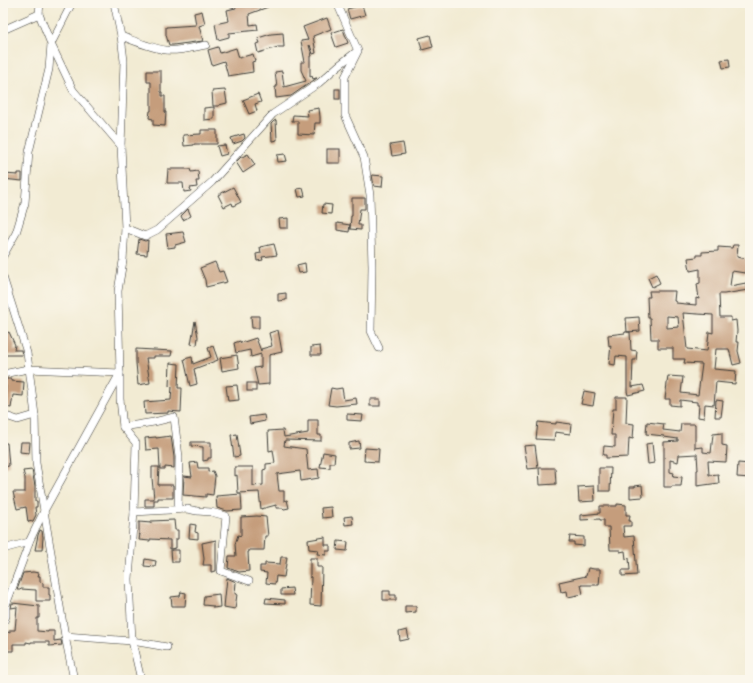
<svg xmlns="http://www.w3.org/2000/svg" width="753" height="683" font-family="Sriracha,sans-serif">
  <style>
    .building { fill: #c59d7c; fill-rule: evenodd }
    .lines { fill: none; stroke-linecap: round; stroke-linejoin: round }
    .street-casing { stroke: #3c3b37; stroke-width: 8 }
    .street { stroke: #fff; stroke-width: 7 }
  </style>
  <rect width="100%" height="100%" fill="#fbf7ec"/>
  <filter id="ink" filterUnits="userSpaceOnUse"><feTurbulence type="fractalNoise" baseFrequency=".025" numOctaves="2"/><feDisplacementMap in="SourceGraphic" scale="8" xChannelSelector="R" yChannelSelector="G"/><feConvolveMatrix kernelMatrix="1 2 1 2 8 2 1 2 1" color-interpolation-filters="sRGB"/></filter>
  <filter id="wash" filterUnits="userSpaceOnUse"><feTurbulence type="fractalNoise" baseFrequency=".012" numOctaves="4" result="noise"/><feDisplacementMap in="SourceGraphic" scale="16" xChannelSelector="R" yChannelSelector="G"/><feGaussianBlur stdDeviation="0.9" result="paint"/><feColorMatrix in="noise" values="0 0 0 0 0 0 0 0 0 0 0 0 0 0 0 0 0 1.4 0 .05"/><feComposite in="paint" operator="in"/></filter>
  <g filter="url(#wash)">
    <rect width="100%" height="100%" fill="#f2ebd3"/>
    <g id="blocks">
      <g class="building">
        <path d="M 234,3 L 266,3 L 268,7 L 249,14 L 250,25 L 257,24 L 258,30 L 229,33 L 229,37 L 218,40 L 215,24 L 229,21 L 227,10 L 236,8 Z"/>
        <path d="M 362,5 L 365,15 L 350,19 L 347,9 Z"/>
        <path d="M 202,11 L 205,24 L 199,26 L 203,41 L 173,45 L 169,45 L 166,35 L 166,27 L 196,25 L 194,13 Z"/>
        <path d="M 327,18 L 331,29 L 313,36 L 316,53 L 313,54 L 310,45 L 309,45 L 312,56 L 310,56 L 310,77 L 312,76 L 313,79 L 316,78 L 317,78 L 291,96 L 276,98 L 275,87 L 277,87 L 275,72 L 282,71 L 284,87 L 306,81 L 301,70 L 301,62 L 305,62 L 301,41 L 308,40 L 303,27 Z"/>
        <path d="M 343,29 L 348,43 L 336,47 L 331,33 Z"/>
        <path d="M 283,33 L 284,47 L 278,47 L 258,53 L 256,44 L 260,43 L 258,38 L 271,34 Z"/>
        <path d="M 430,35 L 433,47 L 422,50 L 419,38 Z"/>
        <path d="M 218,47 L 220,53 L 236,48 L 239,58 L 253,54 L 255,61 L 252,62 L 253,72 L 228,76 L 224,61 L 212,65 L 208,50 Z"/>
        <path d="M 729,59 L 730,67 L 723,68 L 721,60 Z"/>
        <path d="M 147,71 L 161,71 L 161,92 L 162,92 L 162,96 L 165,96 L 165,112 L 166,112 L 165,126 L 153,125 L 153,119 L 149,118 L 150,111 L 151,111 L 151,82 L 147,82 Z"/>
        <rect x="335" y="89" width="5" height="10"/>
        <path d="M 225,90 L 227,103 L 219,105 L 219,106 L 213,106 L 212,91 Z"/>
        <path d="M 258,94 L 261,102 L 255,104 L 257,111 L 249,114 L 243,100 Z"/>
        <path d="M 214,107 L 214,119 L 204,120 L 204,108 Z"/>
        <path d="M 319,108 L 320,117 L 320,123 L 315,123 L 314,135 L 298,134 L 298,121 L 292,121 L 293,115 L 308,116 L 307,110 Z"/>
        <path d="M 276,120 L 277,140 L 272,141 L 271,124 L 274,121 Z"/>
        <path d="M 201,130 L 217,130 L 217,144 L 194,144 L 194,145 L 184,146 L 183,135 L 201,134 Z"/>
        <path d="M 244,134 L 245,138 L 242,141 L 233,144 L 231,138 Z"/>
        <path d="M 403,143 L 405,154 L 392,156 L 390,145 Z"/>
        <path d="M 225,145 L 227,154 L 220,156 L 217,146 Z"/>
        <rect x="327" y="149" width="13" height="14"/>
        <path d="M 248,154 L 255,165 L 243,173 L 236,162 L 241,157 L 242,157 Z"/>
        <path d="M 285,154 L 287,161 L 278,162 L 277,155 Z"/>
        <path d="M 168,169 L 190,169 L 191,172 L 198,171 L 199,181 L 196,181 L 197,187 L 190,188 L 191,191 L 184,192 L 183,183 L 167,183 Z"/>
        <path d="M 18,173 L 22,173 L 22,181 L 3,179 L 4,174 L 18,175 Z"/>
        <path d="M 372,175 L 383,176 L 382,187 L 374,186 Z"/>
        <path d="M 233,187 L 241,202 L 233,206 L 232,203 L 224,207 L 218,195 Z"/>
        <path d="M 303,188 L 305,196 L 299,197 L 297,189 Z"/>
        <path d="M 352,198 L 365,198 L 365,209 L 360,209 L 358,225 L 361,225 L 361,230 L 350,229 L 351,216 L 352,216 Z"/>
        <path d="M 323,204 L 332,205 L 331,214 L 322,213 Z"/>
        <path d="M 188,209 L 191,216 L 183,220 L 181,216 Z"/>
        <path d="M 288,218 L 288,228 L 280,228 L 279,219 Z"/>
        <path d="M 337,223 L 350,225 L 349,232 L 337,230 Z"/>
        <path d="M 183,232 L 186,242 L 175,245 L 175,247 L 168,248 L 166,234 Z"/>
        <path d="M 139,239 L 145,241 L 148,240 L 147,255 L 137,254 Z"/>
        <path d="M 274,244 L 277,255 L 262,257 L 263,260 L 257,261 L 256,254 L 261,253 L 260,247 Z"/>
        <path d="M 733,245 L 738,245 L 737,257 L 747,259 L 745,273 L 732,271 L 730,286 L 746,283 L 748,290 L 724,294 L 719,294 L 720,317 L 731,317 L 731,321 L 736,320 L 737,331 L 736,342 L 739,342 L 738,351 L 741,363 L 733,365 L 729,349 L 716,349 L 714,369 L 736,371 L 735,384 L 716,382 L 714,405 L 705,404 L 704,418 L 698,417 L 699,405 L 697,405 L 697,402 L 680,400 L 680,406 L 670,405 L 670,399 L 665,399 L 668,376 L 683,377 L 681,393 L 698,395 L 702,364 L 684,363 L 685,359 L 673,359 L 673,348 L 658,348 L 658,339 L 651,339 L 650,318 L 648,318 L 647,297 L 650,297 L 649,291 L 675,291 L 674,301 L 675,301 L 676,303 L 696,305 L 696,298 L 699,299 L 697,284 L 700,283 L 700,269 L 690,271 L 688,258 L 697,257 L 697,255 L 702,255 L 702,252 L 718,251 L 718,247 L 732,248 ZM 683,313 L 713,315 L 713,333 L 709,332 L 707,351 L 687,349 ZM 667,316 L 678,317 L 679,327 L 667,328 Z"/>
        <path d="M 215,262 L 219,272 L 223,271 L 227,282 L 206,287 L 205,280 L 200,268 Z"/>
        <path d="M 305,263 L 306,272 L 299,273 L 297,265 Z"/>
        <path d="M 656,274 L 660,283 L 652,287 L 648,278 Z"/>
        <path d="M 286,293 L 286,300 L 278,301 L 278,294 Z"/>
        <path d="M 251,316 L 259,316 L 259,328 L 252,328 Z"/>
        <path d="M 639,317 L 640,331 L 627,332 L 626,318 Z"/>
        <path d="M 195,321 L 198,337 L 197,345 L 191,344 Z"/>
        <path d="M 278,330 L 282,352 L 269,355 L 269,384 L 258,385 L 254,368 L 261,367 L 261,354 L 251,357 L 250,350 L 236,353 L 234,343 L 240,341 L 241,343 L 256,338 L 261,351 L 261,349 L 272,346 L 269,333 Z"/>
        <path d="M 9,332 L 15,345 L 14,350 L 21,350 L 22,355 L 3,355 L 3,335 Z"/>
        <path d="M 625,332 L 630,332 L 631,350 L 637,351 L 636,360 L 633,360 L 632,387 L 643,385 L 645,391 L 628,395 L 627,391 L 627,357 L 616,356 L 615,365 L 609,364 L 611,345 L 609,346 L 608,335 L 625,333 Z"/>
        <path d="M 213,346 L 218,360 L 194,369 L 197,384 L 190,386 L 184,359 L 192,357 L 193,364 L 211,357 L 208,348 Z"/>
        <path d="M 320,346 L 321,355 L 311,355 L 311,347 Z"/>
        <path d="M 136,349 L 172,351 L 171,356 L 154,356 L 154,358 L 146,358 L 150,383 L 138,385 L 136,363 Z"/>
        <path d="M 237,355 L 239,368 L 222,371 L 220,358 Z"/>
        <path d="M 170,363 L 179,364 L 178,388 L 182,388 L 181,412 L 168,411 L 168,413 L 145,414 L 144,402 L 171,400 L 172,387 L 169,386 Z"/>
        <path d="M 4,379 L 11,379 L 11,381 L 24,382 L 23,396 L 13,395 L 11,408 L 6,407 L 6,401 L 5,401 L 6,386 L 4,386 Z"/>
        <rect x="247" y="383" width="9" height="8"/>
        <path d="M 237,385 L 239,400 L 228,401 L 226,386 Z"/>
        <path d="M 331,388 L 336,389 L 342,388 L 344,400 L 356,398 L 357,404 L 336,406 L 328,405 Z"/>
        <path d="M 584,391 L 595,393 L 593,406 L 581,404 Z"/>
        <path d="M 616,397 L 627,397 L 626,423 L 634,424 L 633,439 L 629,438 L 628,457 L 606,458 L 606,455 L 603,455 L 604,446 L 615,447 L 615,435 L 611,435 L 613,409 L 616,409 Z"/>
        <rect x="370" y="399" width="10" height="7"/>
        <path d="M 716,400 L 723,401 L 721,417 L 715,417 Z"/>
        <path d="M 347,414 L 363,415 L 362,421 L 347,420 Z"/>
        <path d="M 264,415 L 265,421 L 250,424 L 249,417 Z"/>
        <path d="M 308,420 L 318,420 L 318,435 L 321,435 L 321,441 L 285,440 L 284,446 L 306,449 L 308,470 L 318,469 L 319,478 L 301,481 L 300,471 L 277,474 L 279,491 L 284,491 L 284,501 L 287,500 L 289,508 L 284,509 L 283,508 L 276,508 L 276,505 L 261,509 L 259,492 L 238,493 L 237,475 L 235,476 L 235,467 L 253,467 L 253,486 L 263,485 L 263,470 L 266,469 L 266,464 L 275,463 L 273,450 L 269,451 L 268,431 L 283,430 L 284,437 L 308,433 Z"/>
        <path d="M 538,422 L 556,424 L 556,422 L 571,424 L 570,434 L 555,432 L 554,440 L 536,439 Z"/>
        <path d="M 647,422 L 664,424 L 663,430 L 680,432 L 681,424 L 695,424 L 695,448 L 703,447 L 703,452 L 711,453 L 713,434 L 722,433 L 722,445 L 727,446 L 726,462 L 708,461 L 709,475 L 718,474 L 719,483 L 697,486 L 697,470 L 698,470 L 697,454 L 679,455 L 678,462 L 670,460 L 670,472 L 674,473 L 673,476 L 682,477 L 681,486 L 672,486 L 672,487 L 664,487 L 664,442 L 678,441 L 678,439 L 664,437 L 664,436 L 646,434 Z"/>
        <path d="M 237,434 L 240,456 L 234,457 L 231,435 Z"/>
        <path d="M 171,436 L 174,457 L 174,468 L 165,467 L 165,469 L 160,469 L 159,449 L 146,450 L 145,438 L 156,437 L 156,438 Z"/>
        <path d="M 359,441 L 360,448 L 349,449 L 349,443 Z"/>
        <path d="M 21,442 L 30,442 L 29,453 L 20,452 Z"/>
        <path d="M 191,442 L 211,442 L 211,458 L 208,458 L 208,460 L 203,461 L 203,447 L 191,446 Z"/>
        <path d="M 3,443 L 7,443 L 9,466 L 3,467 Z"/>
        <path d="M 652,443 L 654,463 L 648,464 L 646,444 Z"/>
        <path d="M 535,445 L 538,468 L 528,469 L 524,446 Z"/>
        <path d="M 365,448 L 379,449 L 378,462 L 364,461 Z"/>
        <path d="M 323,452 L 335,454 L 334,463 L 330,463 L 330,468 L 320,467 Z"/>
        <path d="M 197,462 L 198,468 L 208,468 L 208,472 L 213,471 L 215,476 L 213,495 L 206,494 L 206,497 L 183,495 L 184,476 L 192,477 L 190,463 Z"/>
        <path d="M 738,463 L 750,464 L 750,478 L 737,477 Z"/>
        <path d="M 152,467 L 159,467 L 158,485 L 173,485 L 173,498 L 158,498 L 158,500 L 154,500 L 154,506 L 145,506 L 145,499 L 154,499 L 152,478 Z"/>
        <path d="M 539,468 L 555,468 L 556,484 L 540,485 Z"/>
        <path d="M 599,468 L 611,468 L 610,491 L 599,491 Z"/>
        <path d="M 32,470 L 35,486 L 35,501 L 37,501 L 37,507 L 35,507 L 36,515 L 33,521 L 28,522 L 26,507 L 17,509 L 13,492 L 25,492 L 25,478 L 23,471 Z"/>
        <path d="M 642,485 L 643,497 L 630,498 L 630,487 L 635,487 L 635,486 Z"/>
        <path d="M 594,486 L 595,501 L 579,502 L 578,487 Z"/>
        <path d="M 241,494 L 242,510 L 227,511 L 217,508 L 216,496 Z"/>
        <path d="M 617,504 L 626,505 L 626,515 L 630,515 L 629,521 L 631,521 L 631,526 L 623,526 L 624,537 L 634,536 L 637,575 L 622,576 L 622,570 L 630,570 L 629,558 L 626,559 L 625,551 L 620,552 L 620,550 L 610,550 L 609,527 L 604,527 L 604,520 L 600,520 L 600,519 L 581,520 L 581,515 L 600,513 L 600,506 L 617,506 Z"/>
        <path d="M 331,507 L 332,517 L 322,518 L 321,508 Z"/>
        <path d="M 257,516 L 266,517 L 268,536 L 265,536 L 264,550 L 249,550 L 249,552 L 248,552 L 249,571 L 239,572 L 228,568 L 229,556 L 236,556 L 235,544 L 238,535 L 241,536 L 241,517 Z"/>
        <path d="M 352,516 L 353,524 L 345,525 L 344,517 Z"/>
        <path d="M 174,520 L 175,530 L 178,530 L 178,539 L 176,539 L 176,548 L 170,549 L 170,540 L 150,539 L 150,541 L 139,540 L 140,534 L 139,535 L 139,522 L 151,523 L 151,521 Z"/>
        <path d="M 190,524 L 196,525 L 195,532 L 198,533 L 198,539 L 189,538 Z"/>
        <path d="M 40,530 L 42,531 L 43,537 L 42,550 L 35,550 L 38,535 Z"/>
        <path d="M 570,536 L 584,537 L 584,546 L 574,545 L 574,542 L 569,542 Z"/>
        <path d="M 325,537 L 325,545 L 330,545 L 330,551 L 326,551 L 326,555 L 317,554 L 318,550 L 309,549 L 308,540 Z"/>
        <path d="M 216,540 L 216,571 L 211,572 L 211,565 L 203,565 L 204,559 L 202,543 Z"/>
        <path d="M 338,541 L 348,542 L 347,551 L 337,550 Z"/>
        <path d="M 171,550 L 179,550 L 179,562 L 172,562 Z"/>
        <path d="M 281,557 L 287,557 L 284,577 L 276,576 L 275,584 L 266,583 L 267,573 L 260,572 L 260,566 L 265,566 L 265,563 L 280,564 Z"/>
        <path d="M 310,558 L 317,558 L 317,567 L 322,567 L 321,606 L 310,605 L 311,577 L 310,577 Z"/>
        <path d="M 145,559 L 156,561 L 155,567 L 144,566 Z"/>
        <path d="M 588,568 L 594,569 L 600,569 L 600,574 L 599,585 L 581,585 L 583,594 L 568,597 L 567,591 L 561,592 L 559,582 L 586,576 Z"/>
        <path d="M 33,572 L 39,573 L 38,576 L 40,576 L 40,582 L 43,583 L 43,587 L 49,587 L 49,595 L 50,595 L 50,601 L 36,601 L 36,590 L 21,589 L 20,590 L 17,590 L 23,573 Z"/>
        <path d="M 227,578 L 236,582 L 235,594 L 237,594 L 235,609 L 224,607 Z"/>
        <path d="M 292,588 L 293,595 L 281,595 L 281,589 Z"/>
        <path d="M 383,591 L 390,591 L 390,595 L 396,595 L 396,600 L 383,600 Z"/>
        <path d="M 181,592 L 186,593 L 185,606 L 172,606 L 171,597 L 180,596 Z"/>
        <path d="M 219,594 L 220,607 L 213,608 L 213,606 L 203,605 L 204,596 Z"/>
        <path d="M 266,598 L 285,600 L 285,604 L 265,603 Z"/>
        <path d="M 12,603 L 39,606 L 39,618 L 37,618 L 37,631 L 48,632 L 48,631 L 54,631 L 54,641 L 61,640 L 62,645 L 49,646 L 49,642 L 31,642 L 31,643 L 26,642 L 26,644 L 13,644 L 13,651 L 4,651 L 3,649 L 3,630 L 10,633 L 10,630 L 15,630 L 17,607 L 11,608 Z"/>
        <path d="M 405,606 L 416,606 L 416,612 L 405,613 Z"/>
        <path d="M 407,630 L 409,639 L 400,641 L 399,632 Z"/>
      </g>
    </g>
  </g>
  <g filter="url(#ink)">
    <use href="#blocks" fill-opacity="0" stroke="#3c3b37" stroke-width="1"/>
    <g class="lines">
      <g class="street-casing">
        <g id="street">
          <path d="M 40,3 L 39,14 L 51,44 L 73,90 L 121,146"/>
          <path d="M 337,3 L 358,51 L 345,77 L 345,115 L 364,157 L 370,195 L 372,266 L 371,331 L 379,348"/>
          <path d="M 3,30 L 39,14"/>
          <path d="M 121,36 C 135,41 151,48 166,50 C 176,52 195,47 206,45"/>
          <path d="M 125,228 L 145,236 L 157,230 L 212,182 L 273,114 L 319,83 L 338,66 L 356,52"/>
          <path d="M 3,256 L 16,233 L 25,203 L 29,152 L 49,69 L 51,44 L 72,3"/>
          <path d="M 3,277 L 27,353 L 35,415 L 36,463 L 65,636 L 74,680"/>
          <path d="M 3,374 L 28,369 L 120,373 L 120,399 L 123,427 L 154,422 L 174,417 L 179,457 L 178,509"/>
          <path d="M 3,415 L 18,420 L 35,415"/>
          <path d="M 123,427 L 136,443 L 134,512 L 129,579 L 132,641 L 141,680"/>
          <path d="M 134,512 L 187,509 L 197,511 L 211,512 L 226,516 L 221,571 L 249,581"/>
          <path d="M 3,549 L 29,542"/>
          <path d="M 3,624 L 6,616 L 6,605 L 27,549 L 29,542 L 44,511 L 120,373 L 118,291 L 123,261 L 125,228 L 121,146 L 124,61 L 121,36 L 114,3"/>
          <path d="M 65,636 L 132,641 L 167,647"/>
        </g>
      </g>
      <use href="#street" class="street"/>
    </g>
  </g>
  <rect width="753" height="683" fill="none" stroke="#fbf7ec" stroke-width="16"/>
</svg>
